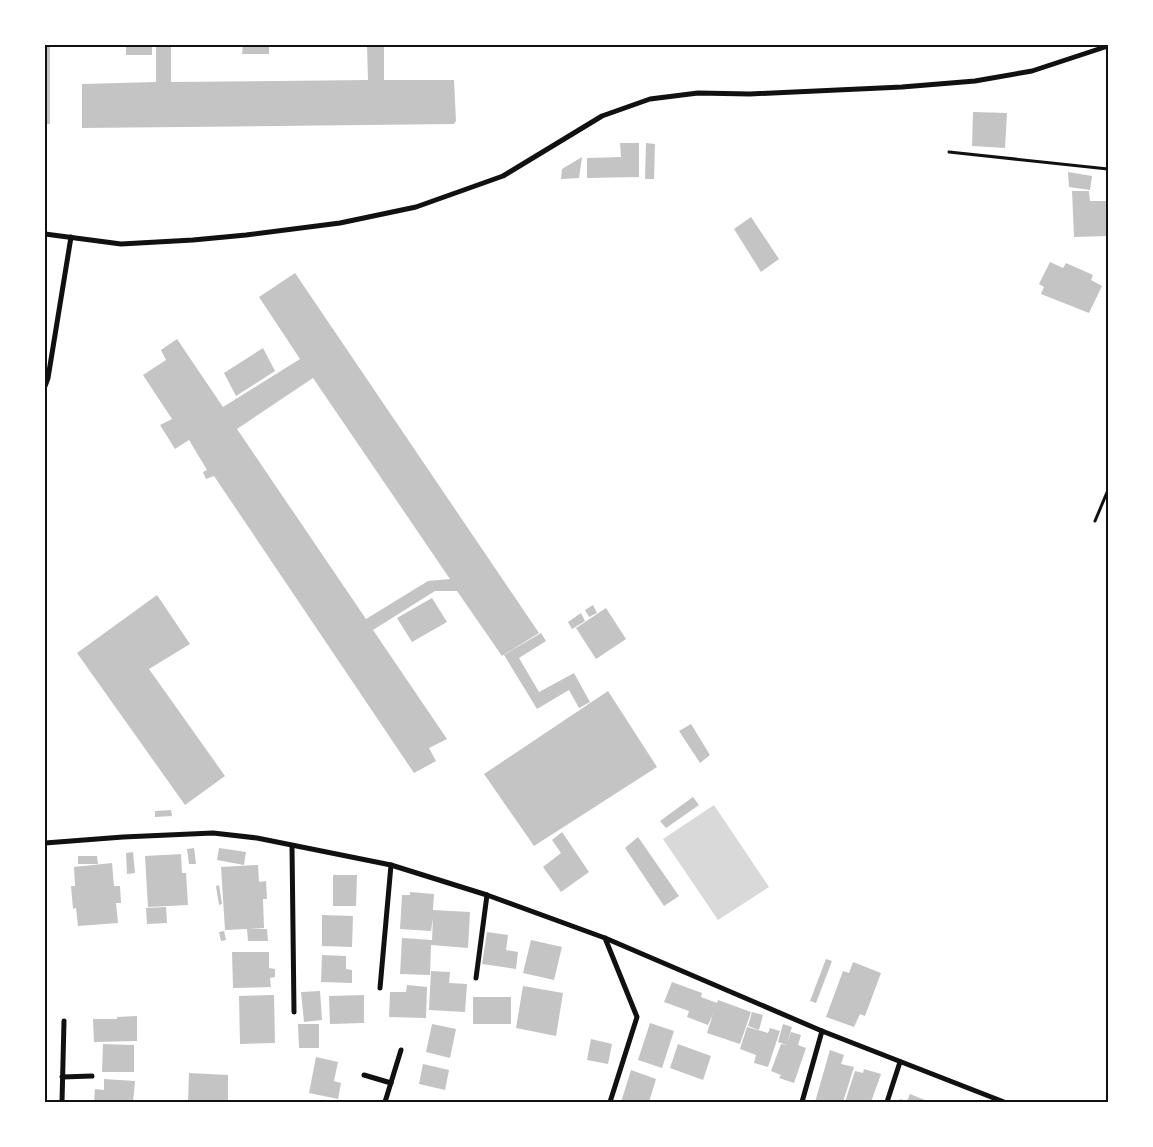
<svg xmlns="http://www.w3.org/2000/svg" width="1153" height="1147" font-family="'Noto Serif',serif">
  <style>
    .water { fill: #d9d9d9 }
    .building { fill: #c4c4c4; fill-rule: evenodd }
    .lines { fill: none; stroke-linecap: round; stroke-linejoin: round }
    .path { stroke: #111; stroke-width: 3 }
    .minor { stroke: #111; stroke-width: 5 }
    .neatline { fill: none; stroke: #111; stroke-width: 2 }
  </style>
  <rect width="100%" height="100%" fill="#fff"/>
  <path class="water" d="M 714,805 L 769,887 L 718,920 L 663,839 Z"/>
  <g class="building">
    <rect x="45" y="45" width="5" height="79"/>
    <rect x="126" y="45" width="26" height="10"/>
    <path d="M 156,45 L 171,45 L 171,82 L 368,80 L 367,45 L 384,45 L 384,80 L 454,80 L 456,121 L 454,124 L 82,128 L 82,84 L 156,82 Z"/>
    <path d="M 243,45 L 269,45 L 269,54 L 242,54 Z"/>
    <path d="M 973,112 L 1007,113 L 1005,148 L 972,146 Z"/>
    <path d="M 620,143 L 639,143 L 639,177 L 587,178 L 587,158 L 621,157 Z"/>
    <path d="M 646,143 L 655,144 L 654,179 L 645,179 Z"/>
    <path d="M 582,157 L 579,178 L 561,179 L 562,169 Z"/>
    <path d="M 1068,172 L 1092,176 L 1090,190 L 1069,187 Z"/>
    <path d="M 1072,191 L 1089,191 L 1090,201 L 1108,201 L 1108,236 L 1074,237 Z"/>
    <path d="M 751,217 L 779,259 L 761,272 L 734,229 Z"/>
    <path d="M 1050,262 L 1063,268 L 1066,263 L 1093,275 L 1091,280 L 1102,286 L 1089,313 L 1041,294 L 1044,287 L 1039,284 Z"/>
    <path d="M 295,273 L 539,633 L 502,656 L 457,591 L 435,591 L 373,630 L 447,739 L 429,748 L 436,761 L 414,773 L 214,476 L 206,479 L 203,472 L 207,470 L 189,440 L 175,449 L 160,425 L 172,419 L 143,375 L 166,360 L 161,350 L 177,339 L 223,407 L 300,359 L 259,297 ZM 313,378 L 450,579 L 428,581 L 366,619 L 237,429 Z"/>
    <path d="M 263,348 L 275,371 L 236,396 L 224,373 Z"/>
    <path d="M 157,595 L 190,644 L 149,669 L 225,776 L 185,805 L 77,653 Z"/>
    <path d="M 432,598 L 447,622 L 412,642 L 397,618 Z"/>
    <path d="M 593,605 L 597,613 L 589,617 L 585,610 Z"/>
    <path d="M 606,608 L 626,639 L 596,659 L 576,628 Z"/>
    <path d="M 581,613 L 585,621 L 572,629 L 568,622 Z"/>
    <path d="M 541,633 L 546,641 L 519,658 L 539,692 L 574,673 L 590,702 L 579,708 L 569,690 L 537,709 L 504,655 Z"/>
    <path d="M 608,691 L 657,767 L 534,846 L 484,774 Z"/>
    <path d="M 691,724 L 710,755 L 700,763 L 679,731 Z"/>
    <path d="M 693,797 L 699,805 L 666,828 L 660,821 Z"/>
    <path d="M 171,810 L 172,816 L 155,817 L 155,811 Z"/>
    <path d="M 562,832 L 589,872 L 561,892 L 543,867 L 561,853 L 552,840 Z"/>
    <path d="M 638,837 L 679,896 L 664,906 L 625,848 Z"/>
    <path d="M 194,848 L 196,864 L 189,864 L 187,849 Z"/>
    <path d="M 219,848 L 246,852 L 244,865 L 217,860 Z"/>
    <path d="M 133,852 L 135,873 L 127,874 L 126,853 Z"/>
    <path d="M 181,854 L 182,873 L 186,873 L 188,905 L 148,907 L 145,856 Z"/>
    <path d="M 78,856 L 97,856 L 98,864 L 78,864 Z"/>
    <path d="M 112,863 L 114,886 L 120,886 L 121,903 L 116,903 L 118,923 L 78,926 L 76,908 L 73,909 L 71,886 L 75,886 L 74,867 Z"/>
    <path d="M 258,865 L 259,882 L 266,881 L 267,899 L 263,899 L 264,928 L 249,929 L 267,929 L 268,941 L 248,941 L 247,929 L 225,930 L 221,867 Z"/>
    <path d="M 333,875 L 357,875 L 356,906 L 333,906 Z"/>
    <path d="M 219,885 L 222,904 L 219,905 L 216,886 Z"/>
    <path d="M 410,892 L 434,894 L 433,910 L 470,912 L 468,948 L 431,945 L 430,975 L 400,974 L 402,938 L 432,940 L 433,918 L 431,931 L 400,929 L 402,895 L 410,895 Z"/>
    <path d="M 166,907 L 167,923 L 147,924 L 146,908 Z"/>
    <path d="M 322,915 L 353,916 L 352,947 L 322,946 Z"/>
    <path d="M 224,931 L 226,940 L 221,941 L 219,932 Z"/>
    <path d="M 487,932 L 508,935 L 506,950 L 518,952 L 516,969 L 482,964 Z"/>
    <path d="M 531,940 L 562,947 L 554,980 L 523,973 Z"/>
    <path d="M 232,952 L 269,952 L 269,968 L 275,969 L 275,977 L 270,978 L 271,987 L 233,988 Z"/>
    <path d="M 322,955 L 346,956 L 346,969 L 352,970 L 352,983 L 321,982 Z"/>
    <path d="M 826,959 L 832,961 L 816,1003 L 810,1001 Z"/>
    <path d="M 853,962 L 881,973 L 865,1016 L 860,1014 L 854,1027 L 826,1017 L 843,971 L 849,973 Z"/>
    <path d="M 431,971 L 450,972 L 449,983 L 467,984 L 465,1012 L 429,1010 Z"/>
    <path d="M 672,982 L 702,993 L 701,997 L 717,1003 L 718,1000 L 751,1012 L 740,1044 L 707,1033 L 713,1014 L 708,1025 L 687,1017 L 689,1011 L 664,1002 Z"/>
    <path d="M 407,985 L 427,987 L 426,1018 L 389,1017 L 390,992 L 406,992 Z"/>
    <path d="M 523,986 L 563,993 L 556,1036 L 516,1028 Z"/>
    <path d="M 320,991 L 322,1020 L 304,1022 L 301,992 Z"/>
    <path d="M 274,995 L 275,1043 L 240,1044 L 239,996 Z"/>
    <path d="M 364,995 L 364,1023 L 330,1024 L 329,996 Z"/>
    <rect x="473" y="997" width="38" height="27"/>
    <path d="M 752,1012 L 763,1015 L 759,1030 L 748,1026 Z"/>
    <path d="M 137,1016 L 137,1041 L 94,1042 L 93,1019 L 117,1019 L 117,1017 Z"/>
    <path d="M 650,1023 L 674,1031 L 662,1068 L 638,1060 Z"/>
    <path d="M 298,1024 L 319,1024 L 319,1048 L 299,1048 Z"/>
    <path d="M 432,1024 L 456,1029 L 450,1058 L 426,1052 Z"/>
    <path d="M 783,1024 L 792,1027 L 787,1043 L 791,1032 L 801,1035 L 798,1045 L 806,1048 L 794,1083 L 779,1078 L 781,1075 L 771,1071 L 781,1044 L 787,1045 L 778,1042 Z"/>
    <path d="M 747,1027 L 768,1033 L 770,1028 L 780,1031 L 768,1067 L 754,1063 L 756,1055 L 740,1049 Z"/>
    <path d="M 591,1039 L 612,1044 L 608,1064 L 587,1060 Z"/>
    <path d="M 103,1044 L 134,1045 L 134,1072 L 102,1072 Z"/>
    <path d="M 678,1044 L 711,1056 L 703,1080 L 670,1068 Z"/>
    <path d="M 830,1050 L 844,1055 L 841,1064 L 854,1067 L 843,1102 L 815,1102 Z"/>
    <path d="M 316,1057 L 338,1062 L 334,1081 L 341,1083 L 338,1099 L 309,1093 Z"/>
    <path d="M 423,1064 L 449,1070 L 445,1090 L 419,1084 Z"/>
    <path d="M 864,1069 L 881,1074 L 871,1102 L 845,1102 L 855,1071 L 863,1073 Z"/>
    <path d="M 631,1070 L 656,1079 L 649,1102 L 621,1102 Z"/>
    <path d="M 189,1073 L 228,1075 L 228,1102 L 188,1102 Z"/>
    <path d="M 104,1079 L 135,1081 L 133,1102 L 94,1102 L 95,1089 L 104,1090 Z"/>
    <path d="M 910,1094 L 930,1102 L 899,1102 L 900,1099 L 907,1101 Z"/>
  </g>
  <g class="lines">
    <g class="path">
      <path d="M 949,152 L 1108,169"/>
      <path d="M 1095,521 L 1108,490"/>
    </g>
    <g class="minor">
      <path d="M 45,234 L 121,244 L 193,240 L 246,235 L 340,223 L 416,207 L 503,176 L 602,116 L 650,99 L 698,93 L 750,94 L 902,87 L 975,81 L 1032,71 L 1108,46"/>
      <path d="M 45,386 L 48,378 L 71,237"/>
      <path d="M 45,843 L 123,837 L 213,833 L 257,838 L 391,865 L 487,895 L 605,938 L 822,1031 L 1004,1102"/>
      <path d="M 292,846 L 294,1012"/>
      <path d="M 605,938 L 637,1017 L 610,1102"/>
      <path d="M 476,978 L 487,895"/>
      <path d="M 380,988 L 391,865"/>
      <path d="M 364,1075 L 391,1083"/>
      <path d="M 62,1077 L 92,1076"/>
      <path d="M 62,1102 L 64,1021"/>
      <path d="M 385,1102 L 401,1050"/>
      <path d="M 802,1102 L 822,1031"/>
      <path d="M 887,1102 L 900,1062"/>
    </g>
  </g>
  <rect width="1153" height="1147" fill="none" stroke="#ffffff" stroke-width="92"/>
  <rect x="46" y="46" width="1061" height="1055" class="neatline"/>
</svg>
